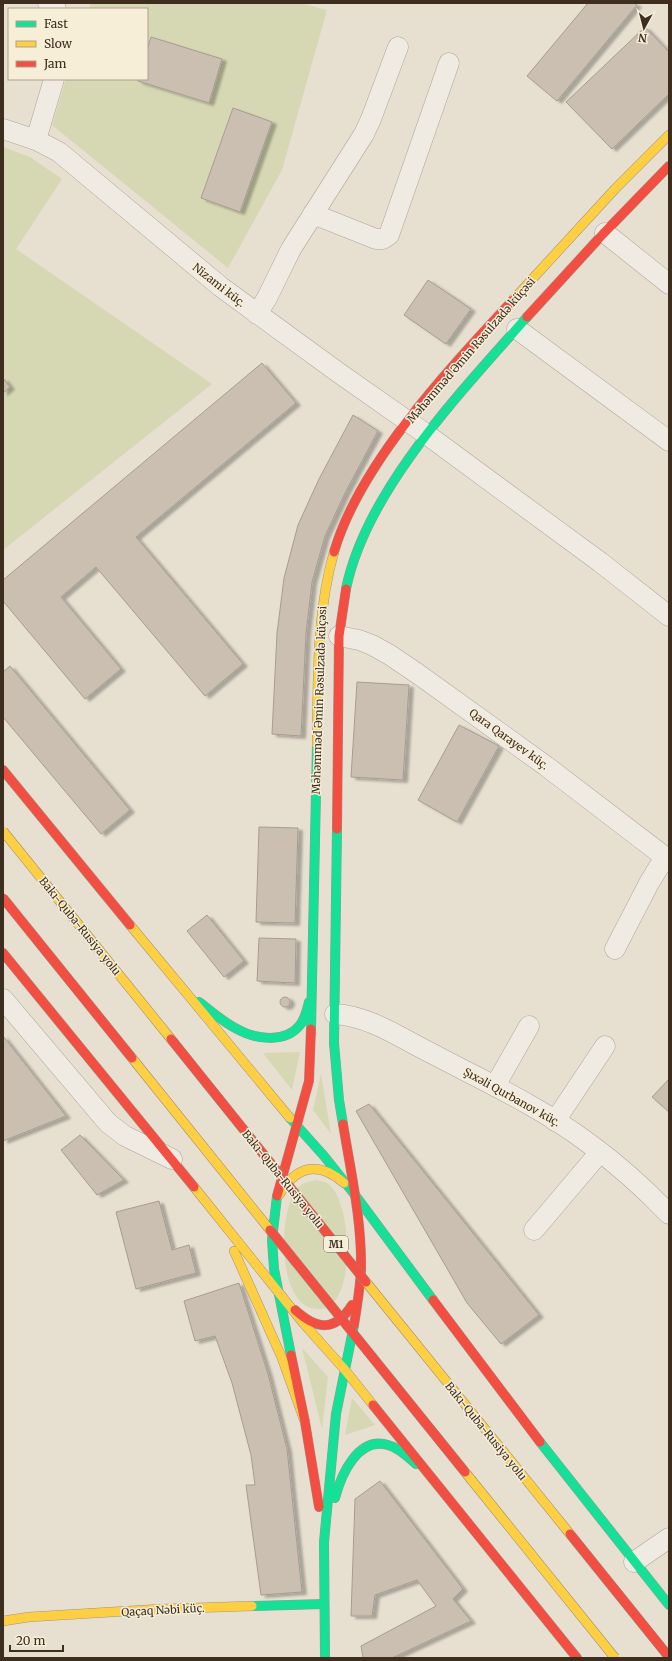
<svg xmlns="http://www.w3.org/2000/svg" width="672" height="1661" font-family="Merriweather,serif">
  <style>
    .green { fill: #d6d7b3 }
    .building { fill: #cbbfb2; stroke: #a89c90; filter: url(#shadow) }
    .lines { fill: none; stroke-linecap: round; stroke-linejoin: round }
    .street-casing { stroke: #ada599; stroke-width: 21 }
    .fast-casing { stroke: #9c958a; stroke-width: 10 }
    .slow-casing { stroke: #9c958a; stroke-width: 10 }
    .jam-casing { stroke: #9c958a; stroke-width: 10 }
    .street { stroke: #efebe3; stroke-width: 20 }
    .fast { stroke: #16e098; stroke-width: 9 }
    .slow { stroke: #ffcf43; stroke-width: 9 }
    .jam { stroke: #f24e42; stroke-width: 9 }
    .slow-bridge-casing { stroke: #928b80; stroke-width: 10; stroke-linecap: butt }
    .jam-bridge-casing { stroke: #928b80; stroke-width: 10; stroke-linecap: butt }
    .slow-bridge { stroke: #ffcf43; stroke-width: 9 }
    .jam-bridge { stroke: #f24e42; stroke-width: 9 }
    .labels { text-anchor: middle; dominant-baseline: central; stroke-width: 3; stroke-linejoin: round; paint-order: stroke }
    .shield { fill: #f7eed8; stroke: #756857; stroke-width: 1 }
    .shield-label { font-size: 10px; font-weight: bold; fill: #3d2e20 }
    .street-label { font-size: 11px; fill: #3d2e20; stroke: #f7eed8 }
  </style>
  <defs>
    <filter id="shadow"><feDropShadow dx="4.5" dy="2.5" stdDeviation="1" flood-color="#0004"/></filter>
  </defs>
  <rect width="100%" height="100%" fill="#e7e0d1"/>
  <g class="green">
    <path d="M 91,3 L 300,3 L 327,10 L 282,170 L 228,268 L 52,125 L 66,79 L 147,79 L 147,9 L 89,9 Z"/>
    <path d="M 3,147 L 30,157 L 62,179 L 16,249 L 212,384 L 3,550 Z"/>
    <path d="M 300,1052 L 292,1090 L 263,1053 Z"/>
    <path d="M 321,1074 L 331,1134 L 313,1110 Z"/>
    <path d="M 316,1180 C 318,1181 322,1181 325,1182 C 353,1194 358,1307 320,1309 C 277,1312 277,1213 297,1189 C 302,1183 308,1182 316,1180 Z"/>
    <path d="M 302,1348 L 328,1377 L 322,1429 Z"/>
    <path d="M 352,1398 L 375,1425 L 345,1435 Z"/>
  </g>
  <g class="building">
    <path d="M 588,3 L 634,3 L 637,5 L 557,101 L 527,76 Z"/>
    <path d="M 645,27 L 669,52 L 669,94 L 612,149 L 566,102 Z"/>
    <path d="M 151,37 L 222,59 L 209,103 L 138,81 L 138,79 L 147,79 L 147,50 Z"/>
    <path d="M 233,108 L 272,122 L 240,212 L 201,198 Z"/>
    <path d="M 428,280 L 471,309 L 446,344 L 404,315 Z"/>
    <path d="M 262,363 L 296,403 L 136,537 L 243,664 L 205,696 L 96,567 L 61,597 L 121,669 L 85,699 L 3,601 L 3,580 Z"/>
    <path d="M 3,378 L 10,387 L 3,393 Z"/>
    <path d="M 353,415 L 378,431 L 345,493 L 325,536 L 312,582 L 306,633 L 301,736 L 272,734 L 277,633 L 284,578 L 298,525 L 319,479 Z"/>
    <path d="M 10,666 L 130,810 L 101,834 L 3,717 L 3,672 Z"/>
    <path d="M 357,682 L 409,685 L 403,780 L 351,777 Z"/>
    <path d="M 459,725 L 499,746 L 457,822 L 418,800 Z"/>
    <path d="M 259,827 L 298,828 L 295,923 L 256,922 Z"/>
    <path d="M 207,915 L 244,961 L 224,977 L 187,931 Z"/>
    <path d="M 259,938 L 296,939 L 295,983 L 257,981 Z"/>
    <circle cx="285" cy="1002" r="5"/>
    <path d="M 3,1036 L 66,1116 L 3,1141 Z"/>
    <path d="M 669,1079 L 669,1112 L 652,1097 Z"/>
    <path d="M 369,1104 L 539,1315 L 501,1344 L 467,1303 L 356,1111 Z"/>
    <path d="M 80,1135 L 124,1180 L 97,1195 L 61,1150 Z"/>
    <path d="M 159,1201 L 172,1250 L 189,1245 L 196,1273 L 136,1289 L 116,1212 Z"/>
    <path d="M 239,1283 L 268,1374 L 287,1449 L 302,1592 L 261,1595 L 246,1485 L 255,1485 L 251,1455 L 232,1383 L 215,1336 L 195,1341 L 184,1301 Z"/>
    <path d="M 380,1481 L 463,1589 L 453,1599 L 471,1621 L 392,1658 L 363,1658 L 361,1646 L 436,1606 L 417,1580 L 375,1595 L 372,1616 L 351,1616 L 355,1499 Z"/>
  </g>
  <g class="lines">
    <g class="street-casing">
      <g id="street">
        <path d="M 48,3 L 56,9"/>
        <path d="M 3,129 L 36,140 L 59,152 L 221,287 L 339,373 L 426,434 L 600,562 L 669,616"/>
        <path d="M 36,140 L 54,79"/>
        <path d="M 313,214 L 376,239 L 383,239 L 389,235 L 449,63"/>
        <path d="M 605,233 L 669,284"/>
        <path d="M 257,314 L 267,298 L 291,249 L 364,134 L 371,119 L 398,47"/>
        <path d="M 517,329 L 669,441"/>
        <path d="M 339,636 L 359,640 L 372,645 L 390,655 L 418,674 L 546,766 L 669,860"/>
        <path d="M 615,949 L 649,883 L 665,857"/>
        <path d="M 3,999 L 108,1123 L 125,1136 L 172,1159"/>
        <path d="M 335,1014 C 369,1016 399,1037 429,1052 C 482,1080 539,1106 587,1142 C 616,1163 644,1188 669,1214"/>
        <path d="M 495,1086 L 529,1026"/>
        <path d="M 555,1121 L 605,1046"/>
        <path d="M 534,1230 L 600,1152"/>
        <path d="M 634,1562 L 669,1538"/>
      </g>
    </g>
    <g class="fast-casing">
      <g id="fast">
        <path d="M 346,589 C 366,490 462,391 527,317"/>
        <path d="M 337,829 L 334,1043 L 339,1100 L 343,1124"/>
        <path d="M 199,1002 C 211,1011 223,1022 237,1029 C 255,1039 285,1044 300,1025 C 305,1019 307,1010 309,1002"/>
        <path d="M 311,1029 L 317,745"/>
        <path d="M 290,1118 L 324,1156 L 355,1195 L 433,1300"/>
        <path d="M 277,1196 L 272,1240 L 274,1269 L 291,1355"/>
        <path d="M 540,1442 L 669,1605"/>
        <path d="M 335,1498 C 341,1475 358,1436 388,1445 C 399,1448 408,1457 416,1464"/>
        <path d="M 252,1606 L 324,1604"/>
        <path d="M 325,1658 L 324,1542 L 336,1414 L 354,1325"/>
      </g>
    </g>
    <g class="slow-casing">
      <g id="slow">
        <path d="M 513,300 L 615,189 L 669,135"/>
        <path d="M 317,745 C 318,680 316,615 334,552"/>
        <path d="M 130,925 L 290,1118"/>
        <path d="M 194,1187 L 304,1324 L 345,1370 L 373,1405"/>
        <path d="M 279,1195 C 296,1166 318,1160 344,1183"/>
        <path d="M 234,1251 L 282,1358 L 305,1422"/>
        <path d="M 3,1621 L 29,1617 L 161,1609 L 252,1606"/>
      </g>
    </g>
    <g class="jam-casing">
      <g id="jam">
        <path d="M 527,317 L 603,234 L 669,166"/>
        <path d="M 334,552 C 360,463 450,368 513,300"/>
        <path d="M 3,770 L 130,925"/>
        <path d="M 337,829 L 339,636 L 346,589"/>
        <path d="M 3,953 L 194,1187"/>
        <path d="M 343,1124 C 351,1173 362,1221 361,1270 C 360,1288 357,1307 354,1325"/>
        <path d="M 277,1196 L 309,1081 L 311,1029"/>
        <path d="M 433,1300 L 540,1442"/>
        <path d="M 295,1310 C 317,1330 335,1332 352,1305"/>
        <path d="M 291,1355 L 305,1422 L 319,1507"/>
        <path d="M 373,1405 L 577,1658"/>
      </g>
    </g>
    <use href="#street" class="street"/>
    <use href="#fast" class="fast"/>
    <use href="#slow" class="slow"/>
    <use href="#jam" class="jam"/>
    <g class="slow-bridge-casing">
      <g id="slow-bridge">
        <path d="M 3,831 L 171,1039"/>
        <path d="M 132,1058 L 270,1230"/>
        <path d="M 366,1282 L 570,1534"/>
        <path d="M 465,1472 L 615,1658"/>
      </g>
    </g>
    <g class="jam-bridge-casing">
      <g id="jam-bridge">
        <path d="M 3,898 L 132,1058"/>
        <path d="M 171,1039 L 366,1282"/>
        <path d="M 270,1230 L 465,1472"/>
        <path d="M 570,1534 L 669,1657"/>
      </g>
    </g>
    <use href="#slow-bridge" class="slow-bridge"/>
    <use href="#jam-bridge" class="jam-bridge"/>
  </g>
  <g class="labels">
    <rect class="shield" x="324" y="1236" width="24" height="16" rx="3"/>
    <g class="shield-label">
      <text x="336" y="1244">M1</text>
    </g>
    <g class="street-label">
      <text transform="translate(219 285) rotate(38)">Nizami küç.</text>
      <text transform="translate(471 350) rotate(-49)">Məhəmməd Əmin Rəsulzadə küçəsi</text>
      <text transform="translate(319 700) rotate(-88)">Məhəmməd Əmin Rəsulzadə küçəsi</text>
      <text transform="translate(509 739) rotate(36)">Qara Qarayev küç.</text>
      <text transform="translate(80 926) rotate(51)">Bakı-Quba-Rusiya yolu</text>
      <text transform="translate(512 1097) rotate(29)">Şıxəli Qurbanov küç.</text>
      <text transform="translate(283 1179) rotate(51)">Bakı-Quba-Rusiya yolu</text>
      <text transform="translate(486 1431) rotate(51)">Bakı-Quba-Rusiya yolu</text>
      <text transform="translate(163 1610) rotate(-3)">Qaçaq Nəbi küç.</text>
    </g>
  </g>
  <rect width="672" height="1661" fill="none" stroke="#3d2e20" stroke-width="8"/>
  <rect x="8" y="8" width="140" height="72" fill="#f7eed8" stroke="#ada18e"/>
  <rect x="16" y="21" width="20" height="6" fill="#16e098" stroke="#ada18e"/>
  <text x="44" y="28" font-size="12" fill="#3d2e20">Fast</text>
  <rect x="16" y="41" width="20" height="6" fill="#ffcf43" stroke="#ada18e"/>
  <text x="44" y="48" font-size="12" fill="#3d2e20">Slow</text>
  <rect x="16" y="61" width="20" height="6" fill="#f24e42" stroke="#ada18e"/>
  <text x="44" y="68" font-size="12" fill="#3d2e20">Jam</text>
  <g transform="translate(644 28) rotate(187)" stroke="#f7eed8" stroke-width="3" paint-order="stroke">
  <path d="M0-3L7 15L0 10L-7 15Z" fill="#3d2e20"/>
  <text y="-6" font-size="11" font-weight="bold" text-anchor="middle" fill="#3d2e20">N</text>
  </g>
  <path d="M10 1645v6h53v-6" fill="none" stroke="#3d2e20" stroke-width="2"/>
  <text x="16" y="1645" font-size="12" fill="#3d2e20" stroke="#f7eed8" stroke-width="3" paint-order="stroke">20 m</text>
</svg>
